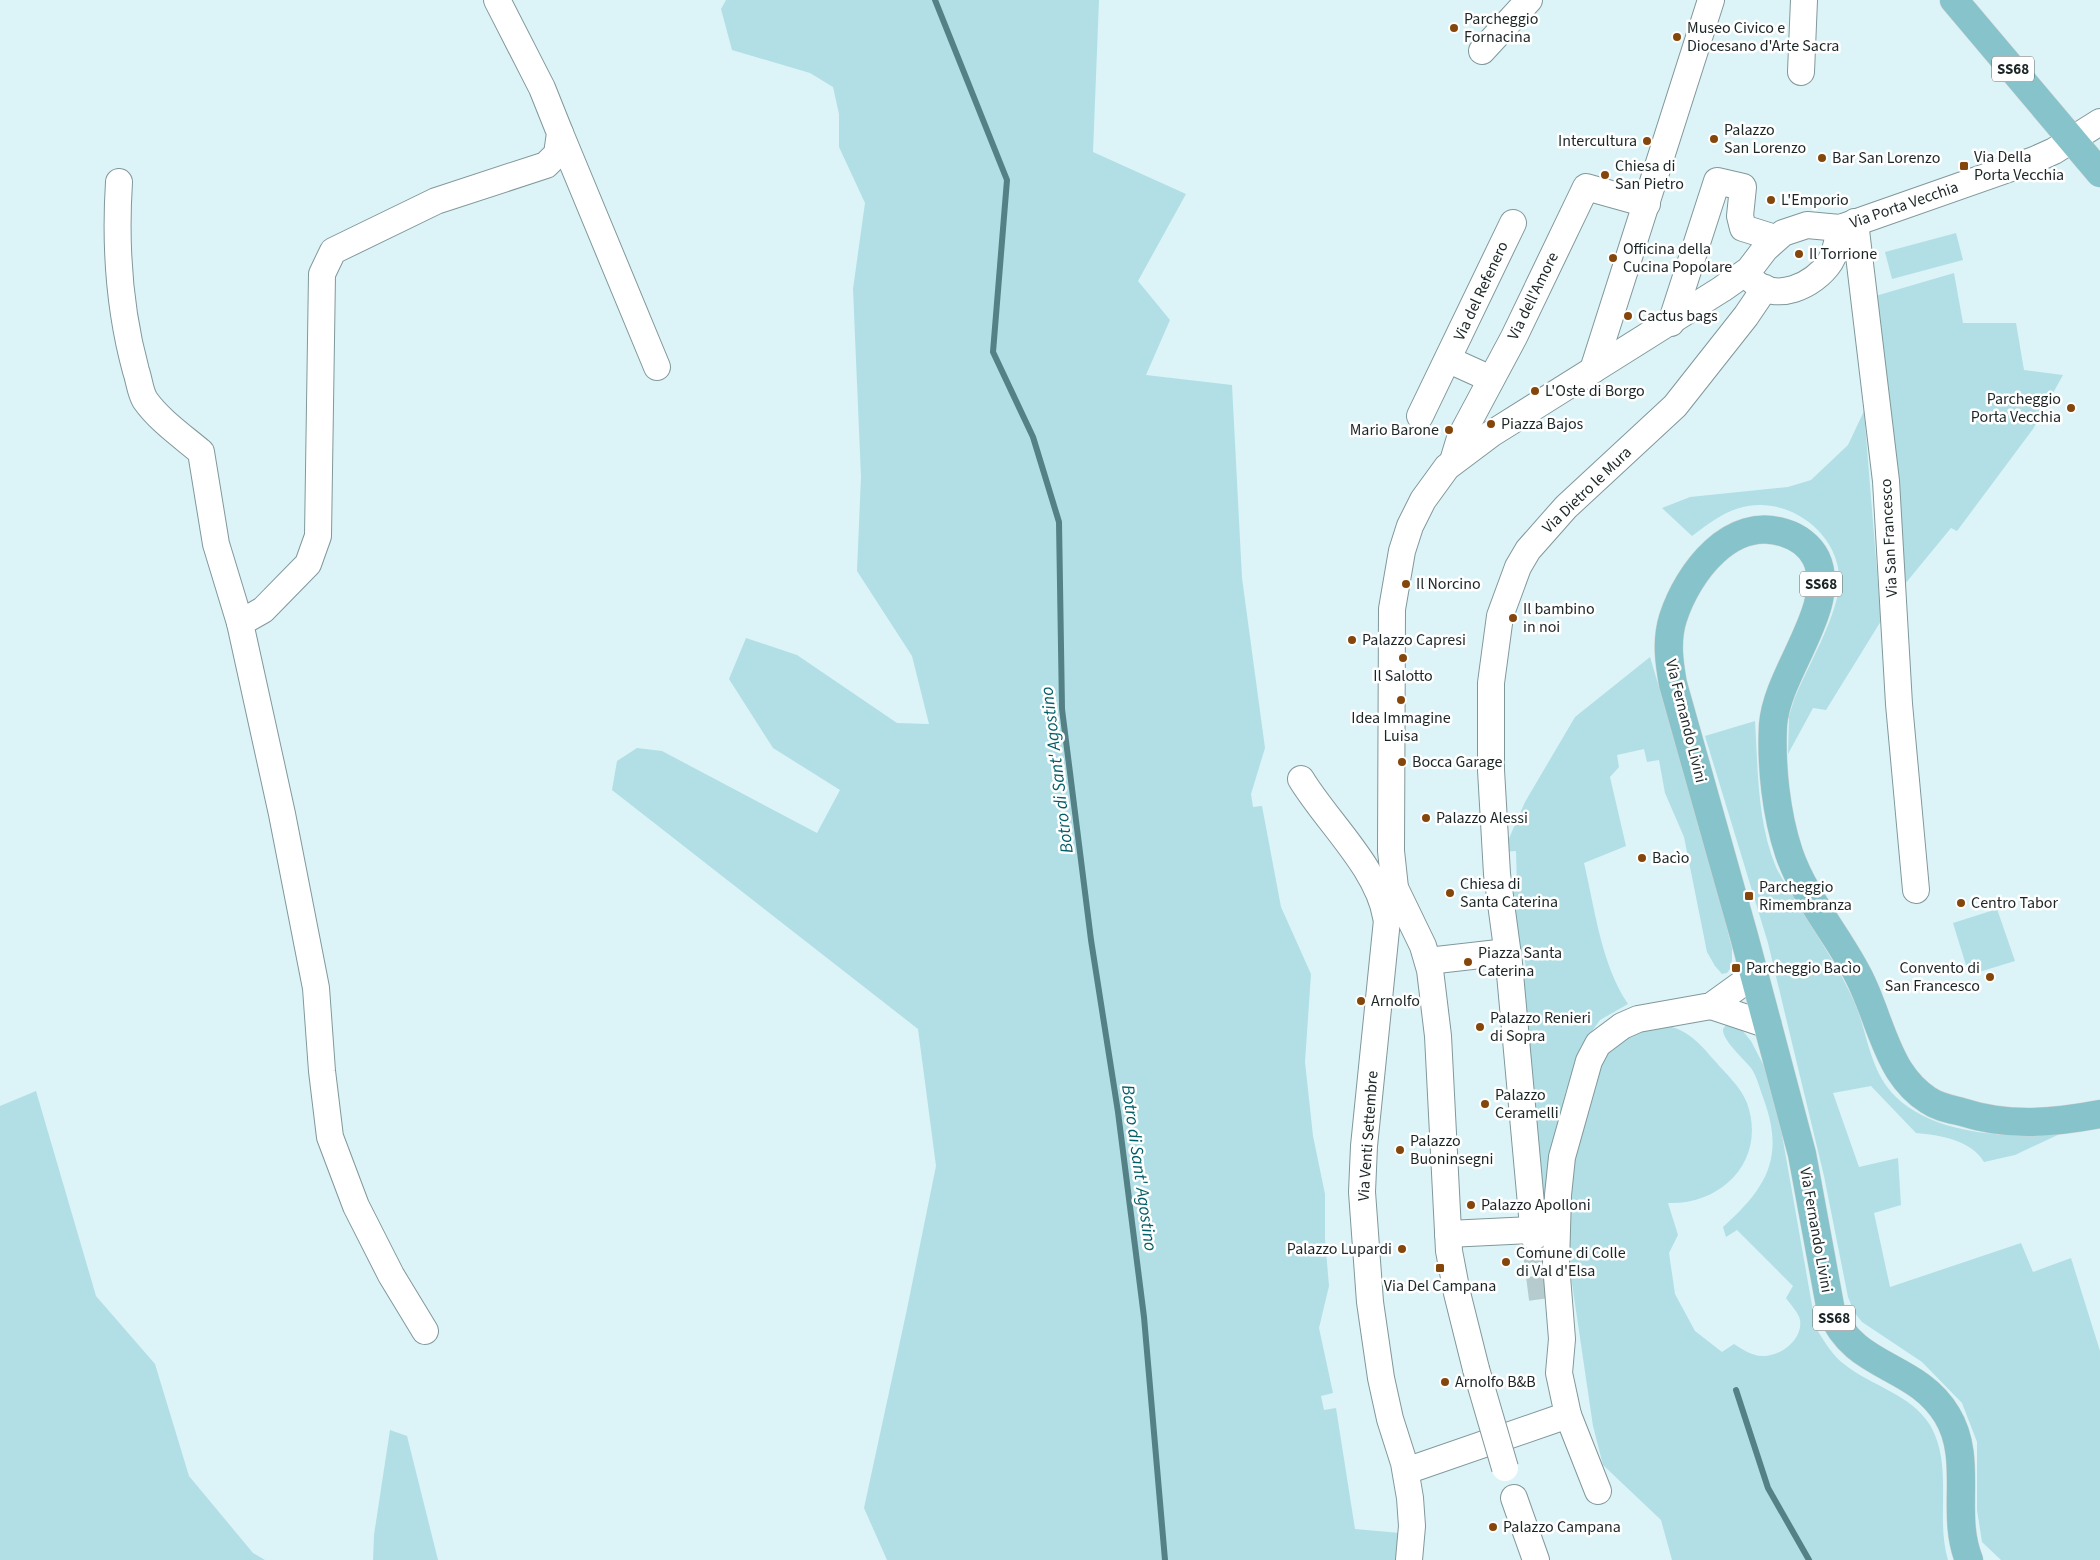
<svg xmlns="http://www.w3.org/2000/svg" width="2100" height="1560" font-family="'Source Sans 3',sans-serif">
  <style>
    .green { fill: #b1dfe5 }
    .lines { fill: none; stroke-linecap: round; stroke-linejoin: round }
    .stream { stroke: #548186; stroke-width: 6 }
    .minor-tunnel { stroke: #b6cbcd; stroke-width: 26; stroke-dasharray: 26 13; stroke-linecap: butt }
    .minor-casing { stroke: #81989b; stroke-width: 28 }
    .major-casing { stroke: #d2d4d4; stroke-width: 29 }
    .minor { stroke: #fff; stroke-width: 26 }
    .major { stroke: #86c3ca; stroke-width: 28 }
    .minor-bridge-casing { stroke: #81989b; stroke-width: 28; stroke-linecap: butt }
    .minor-bridge { stroke: #fff; stroke-width: 26 }
    .poi-dot { fill: #85460b; stroke: #fff; stroke-width: 2 }
    .labels { text-anchor: middle; dominant-baseline: central; stroke-width: 5; stroke-linejoin: round; paint-order: stroke }
    .shield { fill: #fff; stroke: #616768; stroke-width: 1 }
    .shield-label { font-size: 15px; font-weight: bold; fill: #1d2627 }
    .poi-label { font-size: 16px; fill: #1d2627; stroke: #fff; text-anchor: start }
    .street-label { font-size: 16px; fill: #1d2627; stroke: #fff }
    .water-label { font-size: 18px; font-style: italic; fill: #015e67; stroke: #fff }
  </style>
  <rect width="100%" height="100%" fill="#dcf4f7"/>
  <g class="green">
    <path d="M 726,0 L 1099,0 L 1093,152 L 1186,194 L 1138,281 L 1170,320 L 1146,375 L 1232,385 L 1242,578 L 1265,748 L 1251,794 L 1253,807 L 1262,806 L 1281,907 L 1311,974 L 1305,1062 L 1313,1136 L 1325,1194 L 1325,1239 L 1329,1286 L 1319,1328 L 1333,1393 L 1321,1396 L 1324,1410 L 1336,1408 L 1355,1529 L 1400,1533 L 1398,1560 L 887,1560 L 864,1508 L 907,1309 L 936,1166 L 918,1029 L 612,790 L 617,761 L 637,748 L 662,751 L 817,833 L 840,790 L 773,748 L 729,679 L 746,638 L 797,655 L 897,723 L 929,724 L 912,656 L 857,571 L 861,477 L 853,289 L 865,203 L 839,147 L 839,114 L 833,87 L 810,73 L 732,50 L 721,9 Z"/>
    <path d="M 1956,233 L 1963,260 L 1892,279 L 1885,252 Z"/>
    <path d="M 1954,273 L 1963,323 L 2016,323 L 2024,370 L 2063,375 L 2033,429 L 1957,531 L 1951,528 L 1900,590 L 1872,297 Z"/>
    <path d="M 1864,411 L 1881,621 L 1826,710 L 1813,708 L 1788,754 L 1789,716 L 1794,700 C 1807,667 1835,621 1839,587 C 1844,539 1795,498 1748,506 C 1725,510 1710,523 1692,536 L 1662,508 L 1690,497 L 1788,487 L 1811,480 L 1848,445 Z"/>
    <path d="M 1650,657 L 1700,824 L 1732,948 L 1732,966 L 1727,973 L 1722,974 L 1715,966 L 1707,952 L 1684,837 L 1665,793 L 1659,760 L 1647,762 L 1644,749 L 1617,755 L 1619,767 L 1610,777 L 1626,846 L 1584,863 C 1595,909 1601,964 1628,1004 L 1600,1020 L 1582,1045 L 1566,1091 L 1546,1183 L 1548,1230 L 1539,1230 L 1520,970 L 1526,970 L 1524,952 L 1517,951 L 1507,888 L 1517,887 L 1516,851 L 1503,852 L 1525,802 L 1575,717 Z"/>
    <path d="M 1755,721 C 1758,768 1757,822 1776,867 C 1781,878 1789,889 1795,899 C 1815,933 1838,966 1854,1001 C 1868,1033 1869,1071 1896,1097 C 1935,1135 2011,1139 2062,1133 L 2015,1155 L 1984,1162 C 1971,1140 1940,1135 1916,1133 L 1871,1086 L 1833,1093 L 1859,1167 L 1898,1158 L 1901,1205 L 1874,1213 L 1890,1287 L 2021,1243 L 2033,1272 L 2071,1258 L 2100,1351 L 2100,1560 L 2001,1560 L 1982,1542 L 1977,1510 L 1977,1442 L 1962,1403 L 1922,1362 L 1862,1322 L 1854,1312 L 1848,1297 L 1824,1176 L 1768,943 L 1705,736 Z"/>
    <path d="M 1997,909 L 2015,961 L 1969,975 L 1953,923 Z"/>
    <path d="M 1663,1025 C 1688,1029 1699,1043 1715,1061 C 1726,1074 1741,1087 1747,1103 C 1767,1159 1723,1205 1668,1203 L 1678,1235 L 1669,1253 L 1675,1294 L 1695,1331 L 1722,1352 L 1734,1344 C 1742,1349 1752,1356 1762,1356 C 1780,1357 1803,1340 1800,1320 C 1799,1313 1790,1304 1786,1298 L 1793,1286 L 1737,1230 L 1726,1237 L 1723,1227 C 1766,1188 1785,1158 1764,1100 C 1760,1090 1757,1076 1751,1068 C 1743,1058 1722,1040 1723,1029 L 1726,1025 L 1742,1030 L 1751,1041 L 1764,1066 L 1781,1129 L 1816,1328 C 1824,1341 1832,1355 1844,1364 C 1871,1386 1911,1394 1930,1425 C 1954,1466 1935,1517 1948,1560 L 1672,1560 L 1661,1520 L 1603,1465 L 1593,1426 L 1565,1236 L 1566,1201 L 1589,1085 L 1613,1040 Z"/>
    <path d="M 36,1091 L 96,1296 L 155,1364 L 189,1476 L 253,1553 L 265,1560 L 0,1560 L 0,1106 Z"/>
    <path d="M 390,1430 L 407,1436 L 438,1560 L 373,1560 L 374,1535 Z"/>
  </g>
  <g class="lines">
    <g class="stream">
      <path d="M 935,0 L 1007,180 L 993,352 L 1033,437 L 1059,522 L 1062,709 L 1091,940 L 1118,1112 L 1144,1317 L 1165,1560"/>
      <path d="M 1736,1390 L 1768,1488 L 1809,1560"/>
    </g>
    <path class="minor-tunnel" d="M 1534,1237 L 1542,1299"/>
    <g class="minor-casing">
      <g id="minor">
        <path d="M 1482,51 L 1529,0"/>
        <path d="M 1801,72 L 1804,0"/>
        <path d="M 560,133 L 657,367"/>
        <path d="M 119,182 C 115,245 119,309 136,371 C 139,379 140,392 145,400 C 159,420 182,436 201,452 L 216,544 L 240,623"/>
        <path d="M 1855,222 L 1886,481 L 1899,704 L 1916,890"/>
        <path d="M 1752,280 C 1775,304 1814,286 1830,262 C 1836,252 1838,240 1840,228"/>
        <path d="M 1671,323 L 1717,181 L 1743,187 L 1740,216 L 1743,228 L 1775,238"/>
        <path d="M 1449,360 L 1491,379"/>
        <path d="M 1593,370 L 1711,0"/>
        <path d="M 1420,416 L 1513,223"/>
        <path d="M 1453,461 L 1460,438 L 1514,337 L 1586,187 L 1647,204"/>
        <path d="M 1301,779 C 1327,822 1378,868 1386,917"/>
        <path d="M 1395,888 L 1387,920 L 1364,1146 L 1362,1192 L 1370,1302 L 1381,1378 L 1390,1419 L 1404,1463 L 1410,1498 L 1412,1526 L 1409,1560"/>
        <path d="M 1428,961 L 1507,952"/>
        <path d="M 1711,1006 L 1768,1025"/>
        <path d="M 1448,1234 L 1533,1230"/>
        <path d="M 1534,1237 L 1509,963 L 1497,874 L 1491,770 L 1491,683 L 1500,616 L 1518,567 L 1528,550 L 1566,507 L 1675,406 L 1746,316 L 1765,288"/>
        <path d="M 425,1331 L 391,1275 L 356,1206 L 330,1137 L 322,1071 L 316,988 L 282,814 L 240,623 L 263,610 L 308,564 L 318,536 L 322,274 L 333,251 L 436,201 L 546,165 L 557,154 L 560,133 L 542,88 L 497,0"/>
        <path d="M 1476,1369 L 1457,1293 L 1449,1251 L 1438,1036 L 1430,970 L 1423,946 L 1395,888 L 1391,851 L 1392,609 L 1402,551 L 1410,526 L 1423,500 L 1447,467 L 1491,434 L 1722,289 L 1749,270 L 1765,249 L 1783,233 L 1807,225 L 1840,228 L 2034,160 L 2054,151 L 2100,122"/>
        <path d="M 1568,1415 L 1598,1491"/>
        <path d="M 1406,1471 L 1568,1415 L 1559,1373 L 1562,1339 L 1556,1264 L 1558,1195 L 1562,1157 L 1589,1061 L 1598,1044 L 1622,1026 L 1638,1019 L 1711,1006 L 1754,975"/>
        <path d="M 1514,1498 L 1536,1560"/>
      </g>
    </g>
    <g class="major-casing">
      <g id="major">
        <path d="M 1954,0 L 2100,173"/>
        <path d="M 1969,1560 C 1950,1514 1974,1459 1947,1415 C 1916,1363 1854,1370 1831,1311 L 1802,1154 L 1744,936 L 1673,684 C 1669,662 1666,640 1673,618 C 1688,572 1731,515 1785,533 C 1798,537 1810,546 1816,558 C 1839,607 1777,671 1773,725 C 1771,766 1776,814 1789,853 C 1804,897 1837,934 1858,975 C 1874,1005 1881,1041 1899,1070 C 1906,1081 1917,1093 1928,1100 C 1938,1107 1950,1109 1962,1112 C 2008,1127 2053,1123 2100,1114"/>
      </g>
    </g>
    <use href="#minor" class="minor"/>
    <use href="#major" class="major"/>
    <g class="minor-bridge-casing">
      <path id="minor-bridge" d="M 1476,1369 L 1505,1468"/>
    </g>
    <use href="#minor-bridge" class="minor-bridge"/>
  </g>
  <g class="poi-dot">
    <circle cx="1454" cy="28" r="5"/>
    <circle cx="1677" cy="37" r="5"/>
    <circle cx="1714" cy="139" r="5"/>
    <circle cx="1647" cy="141" r="5"/>
    <circle cx="1822" cy="158" r="5"/>
    <rect x="1959" y="161" width="10" height="10" rx="2.5"/>
    <circle cx="1605" cy="175" r="5"/>
    <circle cx="1771" cy="200" r="5"/>
    <circle cx="1799" cy="254" r="5"/>
    <circle cx="1613" cy="258" r="5"/>
    <circle cx="1628" cy="316" r="5"/>
    <circle cx="1535" cy="391" r="5"/>
    <circle cx="2071" cy="408" r="5"/>
    <circle cx="1491" cy="424" r="5"/>
    <circle cx="1449" cy="430" r="5"/>
    <circle cx="1406" cy="584" r="5"/>
    <circle cx="1513" cy="618" r="5"/>
    <circle cx="1352" cy="640" r="5"/>
    <circle cx="1403" cy="658" r="5"/>
    <circle cx="1401" cy="700" r="5"/>
    <circle cx="1402" cy="762" r="5"/>
    <circle cx="1426" cy="818" r="5"/>
    <circle cx="1642" cy="858" r="5"/>
    <circle cx="1450" cy="893" r="5"/>
    <rect x="1744" y="891" width="10" height="10" rx="2.5"/>
    <circle cx="1961" cy="903" r="5"/>
    <circle cx="1468" cy="962" r="5"/>
    <rect x="1731" y="963" width="10" height="10" rx="2.5"/>
    <circle cx="1990" cy="977" r="5"/>
    <circle cx="1361" cy="1001" r="5"/>
    <circle cx="1480" cy="1027" r="5"/>
    <circle cx="1485" cy="1104" r="5"/>
    <circle cx="1400" cy="1150" r="5"/>
    <circle cx="1471" cy="1205" r="5"/>
    <circle cx="1402" cy="1249" r="5"/>
    <circle cx="1506" cy="1262" r="5"/>
    <rect x="1435" y="1263" width="10" height="10" rx="2.5"/>
    <circle cx="1445" cy="1382" r="5"/>
    <circle cx="1493" cy="1527" r="5"/>
  </g>
  <g class="labels">
    <g class="shield">
      <rect x="1992" y="56.5" width="42" height="25" rx="4"/>
      <rect x="1800" y="571.5" width="42" height="25" rx="4"/>
      <rect x="1813" y="1305.5" width="42" height="25" rx="4"/>
    </g>
    <g class="shield-label">
      <text x="2013" y="69">SS68</text>
      <text x="1821" y="584">SS68</text>
      <text x="1834" y="1318">SS68</text>
    </g>
    <g class="poi-label">
      <text x="1464" y="19">Parcheggio<tspan x="1464" dy="18">Fornacina</tspan></text>
      <text x="1687" y="28">Museo Civico e<tspan x="1687" dy="18">Diocesano d'Arte Sacra</tspan></text>
      <text x="1724" y="130">Palazzo<tspan x="1724" dy="18">San Lorenzo</tspan></text>
      <text x="1637" y="141" text-anchor="end">Intercultura</text>
      <text x="1974" y="157">Via Della<tspan x="1974" dy="18">Porta Vecchia</tspan></text>
      <text x="1832" y="158">Bar San Lorenzo</text>
      <text x="1615" y="166">Chiesa di<tspan x="1615" dy="18">San Pietro</tspan></text>
      <text x="1781" y="200">L'Emporio</text>
      <text x="1623" y="249">Officina della<tspan x="1623" dy="18">Cucina Popolare</tspan></text>
      <text x="1809" y="254">Il Torrione</text>
      <text x="1638" y="316">Cactus bags</text>
      <text x="1545" y="391">L'Oste di Borgo</text>
      <text x="2061" y="399" text-anchor="end">Parcheggio<tspan x="2061" dy="18">Porta Vecchia</tspan></text>
      <text x="1501" y="424">Piazza Bajos</text>
      <text x="1439" y="430" text-anchor="end">Mario Barone</text>
      <text x="1416" y="584">Il Norcino</text>
      <text x="1523" y="609">Il bambino<tspan x="1523" dy="18">in noi</tspan></text>
      <text x="1362" y="640">Palazzo Capresi</text>
      <text x="1403" y="676" text-anchor="middle">Il Salotto</text>
      <text x="1401" y="718" text-anchor="middle">Idea Immagine<tspan x="1401" dy="18">Luisa</tspan></text>
      <text x="1412" y="762">Bocca Garage</text>
      <text x="1436" y="818">Palazzo Alessi</text>
      <text x="1652" y="858">Bacìo</text>
      <text x="1460" y="884">Chiesa di<tspan x="1460" dy="18">Santa Caterina</tspan></text>
      <text x="1759" y="887">Parcheggio<tspan x="1759" dy="18">Rimembranza</tspan></text>
      <text x="1971" y="903">Centro Tabor</text>
      <text x="1478" y="953">Piazza Santa<tspan x="1478" dy="18">Caterina</tspan></text>
      <text x="1746" y="968">Parcheggio Bacìo</text>
      <text x="1980" y="968" text-anchor="end">Convento di<tspan x="1980" dy="18">San Francesco</tspan></text>
      <text x="1371" y="1001">Arnolfo</text>
      <text x="1490" y="1018">Palazzo Renieri<tspan x="1490" dy="18">di Sopra</tspan></text>
      <text x="1495" y="1095">Palazzo<tspan x="1495" dy="18">Ceramelli</tspan></text>
      <text x="1410" y="1141">Palazzo<tspan x="1410" dy="18">Buoninsegni</tspan></text>
      <text x="1481" y="1205">Palazzo Apolloni</text>
      <text x="1392" y="1249" text-anchor="end">Palazzo Lupardi</text>
      <text x="1516" y="1253">Comune di Colle<tspan x="1516" dy="18">di Val d'Elsa</tspan></text>
      <text x="1440" y="1286" text-anchor="middle">Via Del Campana</text>
      <text x="1455" y="1382">Arnolfo B&amp;B</text>
      <text x="1503" y="1527">Palazzo Campana</text>
    </g>
    <g class="street-label">
      <text transform="translate(1904 205) rotate(-19)">Via Porta Vecchia</text>
      <text transform="translate(1481 291) rotate(-65)">Via del Refenero</text>
      <text transform="translate(1533 296) rotate(-64)">Via dell'Amore</text>
      <text transform="translate(1587 490) rotate(-44)">Via Dietro le Mura</text>
      <text transform="translate(1889 538) rotate(-93)">Via San Francesco</text>
      <text transform="translate(1686 721) rotate(76)">Via Fernando Livini</text>
      <text transform="translate(1368 1136) rotate(-86)">Via Venti Settembre</text>
      <text transform="translate(1816 1230) rotate(80)">Via Fernando Livini</text>
    </g>
    <g class="water-label">
      <text transform="translate(1057 770) rotate(-97)">Botro di Sant' Agostino</text>
      <text transform="translate(1139 1168) rotate(82)">Botro di Sant' Agostino</text>
    </g>
  </g>
</svg>
